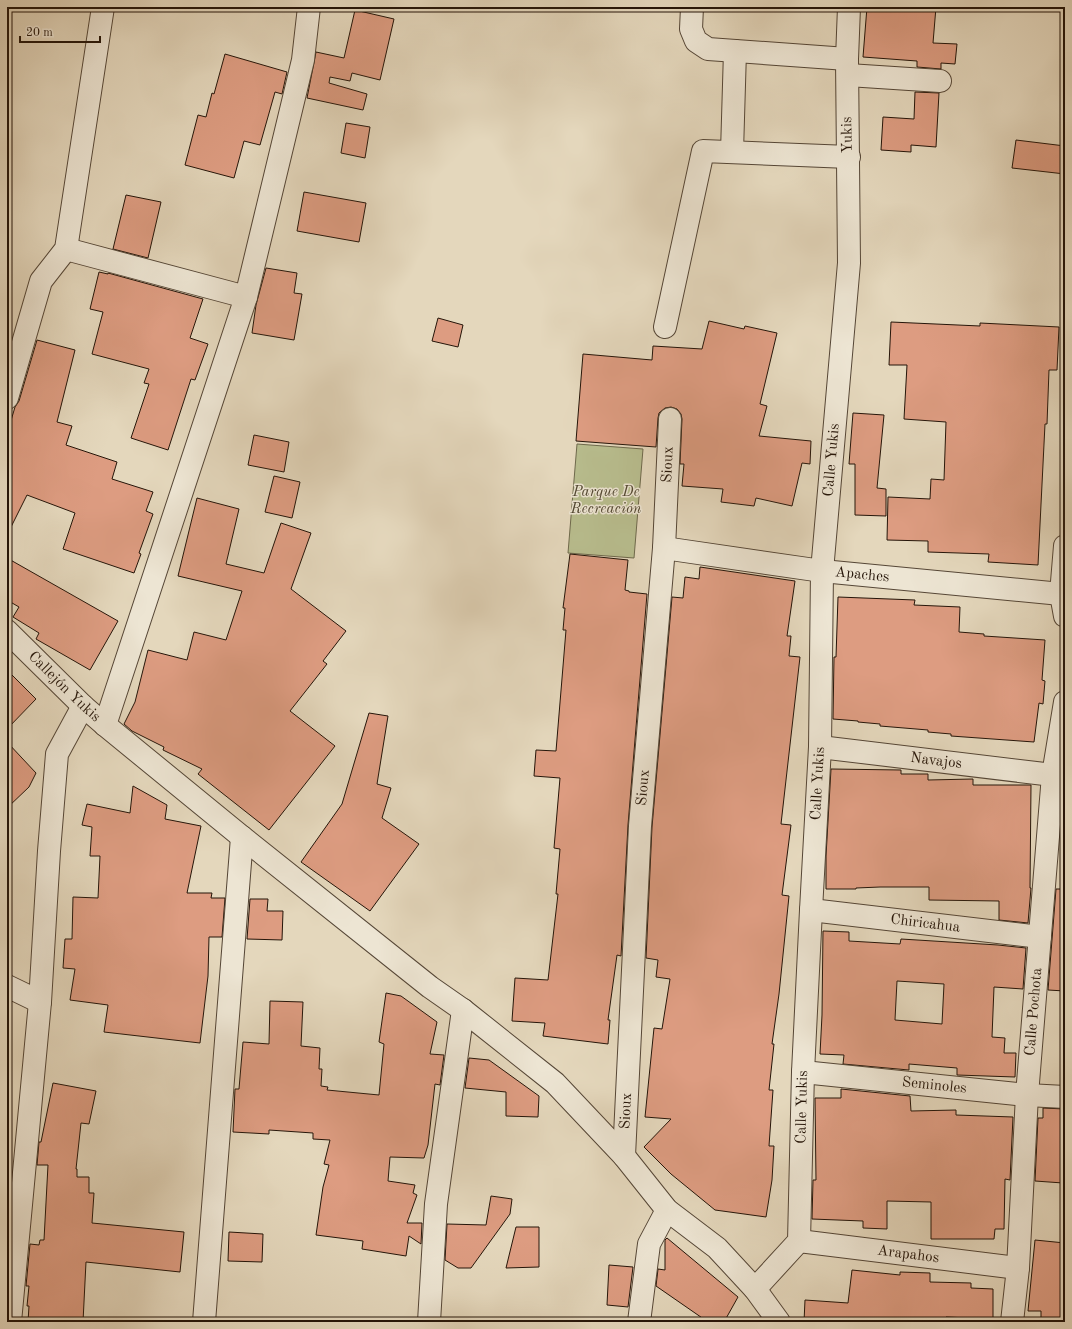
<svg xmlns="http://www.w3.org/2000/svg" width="1072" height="1329" font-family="'Old Standard TT',serif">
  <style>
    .green { fill: #b8bd8e; stroke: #6e694c }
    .building { fill: #dd9c81; stroke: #251509; fill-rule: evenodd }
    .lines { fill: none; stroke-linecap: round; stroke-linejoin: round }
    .minor-casing { stroke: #554636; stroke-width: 24 }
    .minor { stroke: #ede5d3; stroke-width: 22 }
    .labels { text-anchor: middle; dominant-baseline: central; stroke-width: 3; stroke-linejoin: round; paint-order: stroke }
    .street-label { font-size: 15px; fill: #251509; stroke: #ede5d3 }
    .park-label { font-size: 15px; font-style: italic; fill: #514731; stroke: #ede5d3 }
  </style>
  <rect width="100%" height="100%" fill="#e4d7bc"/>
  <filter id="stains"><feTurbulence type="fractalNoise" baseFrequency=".005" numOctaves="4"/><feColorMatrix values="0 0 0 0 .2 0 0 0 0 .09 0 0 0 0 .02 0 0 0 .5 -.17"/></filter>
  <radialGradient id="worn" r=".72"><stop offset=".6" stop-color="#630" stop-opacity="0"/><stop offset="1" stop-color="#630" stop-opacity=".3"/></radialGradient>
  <path class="green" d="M 577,444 L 643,449 L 634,558 L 568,553 Z"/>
  <g class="building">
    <path d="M 867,7 L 936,7 L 933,43 L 957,44 L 955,64 L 941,63 L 941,69 L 917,67 L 917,61 L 863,57 Z"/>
    <path d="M 355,10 L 394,19 L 380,80 L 352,73 L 350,81 L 330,77 L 329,83 L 367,94 L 363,110 L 307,98 L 316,52 L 344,58 Z"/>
    <path d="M 225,54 L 287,72 L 282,94 L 275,92 L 260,145 L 244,141 L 234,178 L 185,165 L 198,115 L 206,117 L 212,93 L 214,94 Z"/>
    <path d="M 915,92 L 939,93 L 936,147 L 911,145 L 911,152 L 881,150 L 883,117 L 914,119 Z"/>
    <path d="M 346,123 L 370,127 L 365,158 L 341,153 Z"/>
    <path d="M 1016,140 L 1065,146 L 1065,174 L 1012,168 Z"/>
    <path d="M 304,192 L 366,203 L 359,242 L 297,231 Z"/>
    <path d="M 126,195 L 161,202 L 148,258 L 113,249 Z"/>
    <path d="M 266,268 L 297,273 L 294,293 L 302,294 L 294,340 L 252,333 L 256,305 Z"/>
    <path d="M 99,272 L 108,274 L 108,273 L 203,299 L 190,338 L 208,344 L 195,380 L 191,379 L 168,450 L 131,438 L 149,384 L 144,383 L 149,369 L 92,354 L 103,312 L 90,309 Z"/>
    <path d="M 438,318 L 463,325 L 458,347 L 432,341 Z"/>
    <path d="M 709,321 L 744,329 L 745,326 L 777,333 L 760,404 L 767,406 L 759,436 L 811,441 L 810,464 L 802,463 L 792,506 L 756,498 L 754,506 L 721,502 L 723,489 L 682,486 L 684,464 L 680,464 L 682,419 L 681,414 L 677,409 L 671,407 L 665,408 L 659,413 L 658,418 L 656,447 L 576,441 L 583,354 L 652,360 L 653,346 L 702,349 Z"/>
    <path d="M 891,322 L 980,326 L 980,323 L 1059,327 L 1057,370 L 1049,370 L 1047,424 L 1045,424 L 1038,565 L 988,562 L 989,554 L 928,552 L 928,541 L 887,540 L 888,497 L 930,499 L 931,479 L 944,480 L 946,422 L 904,419 L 907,365 L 889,365 Z"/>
    <path d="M 37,340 L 75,350 L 57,422 L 72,426 L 66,445 L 117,462 L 112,479 L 153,492 L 146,511 L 153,514 L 139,553 L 141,554 L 134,573 L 63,549 L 75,513 L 27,495 L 7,535 L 7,434 L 15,407 L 19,401 Z"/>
    <path d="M 853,413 L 884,415 L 877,488 L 886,489 L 886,516 L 855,515 L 855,464 L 849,464 Z"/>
    <path d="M 254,435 L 289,442 L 284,472 L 248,465 Z"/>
    <path d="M 274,476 L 300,482 L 292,518 L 265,512 Z"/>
    <path d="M 197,498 L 239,509 L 226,564 L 264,573 L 281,523 L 311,533 L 291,589 L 346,631 L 323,661 L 327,664 L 290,711 L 335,746 L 269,830 L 198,774 L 202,769 L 163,750 L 164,747 L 132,731 L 124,724 L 135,702 L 148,650 L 187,660 L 194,632 L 226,640 L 242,591 L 178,576 Z"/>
    <path d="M 570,554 L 628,560 L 625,590 L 629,591 L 629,592 L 647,594 L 628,825 L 621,956 L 617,955 L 608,1020 L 610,1020 L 608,1044 L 543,1036 L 545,1023 L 512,1021 L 515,978 L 548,980 L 558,894 L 556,894 L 560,849 L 554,848 L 560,778 L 534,776 L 536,750 L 556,751 L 566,630 L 563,630 L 565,608 L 563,608 Z"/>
    <path d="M 7,558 L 118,621 L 90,670 L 36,639 L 39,633 L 13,617 L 19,607 L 7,600 Z"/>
    <path d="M 700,567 L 795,581 L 787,636 L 791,636 L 789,656 L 800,657 L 781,824 L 791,825 L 782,895 L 789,896 L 779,994 L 772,1044 L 774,1044 L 769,1090 L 773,1090 L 769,1146 L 774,1146 L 772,1180 L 766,1217 L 715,1210 L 671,1174 L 644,1147 L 671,1119 L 645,1117 L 654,1028 L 662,1029 L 670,979 L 656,977 L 658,960 L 646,958 L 652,827 L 672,597 L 683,598 L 685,577 L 699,579 Z"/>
    <path d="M 838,597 L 915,600 L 914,605 L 960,607 L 959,632 L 984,634 L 984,636 L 1045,640 L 1042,680 L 1045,681 L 1043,704 L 1039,703 L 1034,742 L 951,736 L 951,734 L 928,732 L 928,730 L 880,726 L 880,724 L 858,722 L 858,721 L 833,719 L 834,657 L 836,657 Z"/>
    <path d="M 7,670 L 36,699 L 7,729 Z"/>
    <path d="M 369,713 L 388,716 L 377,784 L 391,788 L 382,818 L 419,844 L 370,911 L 301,862 L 342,804 Z"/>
    <path d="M 7,742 L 36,773 L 29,787 L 7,808 Z"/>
    <path d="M 831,769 L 901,770 L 901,774 L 928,774 L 928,780 L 973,779 L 973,785 L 1031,785 L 1030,888 L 1031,888 L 1028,923 L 999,920 L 999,901 L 929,900 L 929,887 L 880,887 L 856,888 L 856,889 L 826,889 L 826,856 Z"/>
    <path d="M 133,786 L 167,805 L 165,819 L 201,826 L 187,893 L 212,893 L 211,898 L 225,898 L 222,937 L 209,937 L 208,976 L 200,1043 L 104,1032 L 108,1005 L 70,1000 L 75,969 L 63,968 L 65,939 L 72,939 L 73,897 L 98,898 L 100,856 L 90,856 L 92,827 L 82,825 L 87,804 L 130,813 Z"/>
    <path d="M 1056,889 L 1065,889 L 1065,991 L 1048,990 Z"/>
    <path d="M 250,899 L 268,899 L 267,911 L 283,911 L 282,940 L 247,939 Z"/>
    <path d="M 823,931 L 849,932 L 849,941 L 900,944 L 901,939 L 998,945 L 1026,948 L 1023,989 L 994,987 L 992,1037 L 1005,1038 L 1004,1053 L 1016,1053 L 1015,1077 L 957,1075 L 957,1068 L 909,1064 L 909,1070 L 843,1064 L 844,1055 L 820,1054 L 822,1015 ZM 897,981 L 944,984 L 942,1024 L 895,1020 Z"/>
    <path d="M 386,993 L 401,996 L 437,1022 L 430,1054 L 444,1055 L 440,1085 L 435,1084 L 428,1145 L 424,1158 L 390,1157 L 388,1181 L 415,1185 L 413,1193 L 417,1195 L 407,1223 L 422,1223 L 421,1244 L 409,1236 L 406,1256 L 362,1249 L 363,1241 L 316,1235 L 323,1187 L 329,1165 L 324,1164 L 330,1140 L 313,1139 L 313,1133 L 269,1130 L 269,1134 L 233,1132 L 235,1089 L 239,1089 L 243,1042 L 269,1044 L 270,1001 L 303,1002 L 301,1046 L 320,1048 L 319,1069 L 322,1069 L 321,1086 L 328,1087 L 327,1090 L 379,1095 L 384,1044 L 379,1042 Z"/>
    <path d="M 469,1058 L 489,1060 L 539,1096 L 538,1117 L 506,1116 L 506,1092 L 465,1088 Z"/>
    <path d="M 53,1083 L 96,1091 L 89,1124 L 81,1123 L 76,1169 L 77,1169 L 77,1177 L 89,1177 L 89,1193 L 94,1193 L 92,1223 L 184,1232 L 180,1272 L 86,1262 L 83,1322 L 28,1322 L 29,1306 L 27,1306 L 29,1286 L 26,1286 L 30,1244 L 39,1245 L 40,1240 L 44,1240 L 48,1165 L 37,1165 L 39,1142 L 41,1142 Z"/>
    <path d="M 841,1089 L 910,1096 L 911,1111 L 956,1110 L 956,1115 L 1013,1117 L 1010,1180 L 1005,1179 L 1004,1229 L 995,1229 L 994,1239 L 931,1239 L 931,1202 L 887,1201 L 887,1229 L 863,1228 L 863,1221 L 812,1219 L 813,1180 L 816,1180 L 815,1098 L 841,1098 Z"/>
    <path d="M 1043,1108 L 1065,1109 L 1063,1183 L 1035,1181 L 1038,1118 L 1043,1118 Z"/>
    <path d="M 491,1196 L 512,1199 L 510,1214 L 471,1268 L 458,1268 L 445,1260 L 447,1224 L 486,1225 Z"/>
    <path d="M 516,1227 L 539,1227 L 539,1267 L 506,1268 Z"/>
    <path d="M 229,1232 L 263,1234 L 262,1262 L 228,1261 Z"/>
    <path d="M 667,1238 L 738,1297 L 724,1322 L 708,1322 L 656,1286 L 658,1269 L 665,1270 L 665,1240 Z"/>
    <path d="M 1035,1240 L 1065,1243 L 1065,1322 L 1041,1322 L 1041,1311 L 1028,1311 Z"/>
    <path d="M 609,1265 L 633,1267 L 628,1307 L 607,1305 Z"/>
    <path d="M 852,1270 L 900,1275 L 900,1272 L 930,1273 L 930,1282 L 971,1283 L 971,1288 L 993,1289 L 993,1319 L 946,1317 L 946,1322 L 804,1322 L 805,1300 L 848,1303 Z"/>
  </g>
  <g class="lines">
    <g class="minor-casing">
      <g id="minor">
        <path d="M 692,7 L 691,29 L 696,41 L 708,49 L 847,59"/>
        <path d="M 848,75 L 940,81"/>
        <path d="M 732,152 L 735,51"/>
        <path d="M 66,249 L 246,297"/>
        <path d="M 665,327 L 703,151 L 849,157"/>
        <path d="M 7,398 L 41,281 L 66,249 L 103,7"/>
        <path d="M 1065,546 L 1061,594 L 1065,616"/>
        <path id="s1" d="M 664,548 L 822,571 L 1061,594"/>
        <path id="s2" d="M 7,631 L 83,706 L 105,725 L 242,837 L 430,987 L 463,1010 L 555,1083 L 624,1156 L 667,1210 L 717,1248 L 755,1289 L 779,1322"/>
        <path d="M 105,725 L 246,297 L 303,60 L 309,7"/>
        <path id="s3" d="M 820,747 L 1053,775"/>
        <path id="s4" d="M 811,910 L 1040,937"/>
        <path d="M 7,986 L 40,1002"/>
        <path id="s5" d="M 803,1072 L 1027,1095 L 1065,1097"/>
        <path id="s6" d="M 624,1156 L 640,826 L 664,548 L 670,419"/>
        <path id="s7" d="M 799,1241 L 1018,1268"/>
        <path id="s8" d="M 755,1289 L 799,1241 L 803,1072 L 811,910 L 820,747 L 822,571 L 849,263 L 847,59 L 849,7"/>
        <path d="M 10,1322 L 40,1002 L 49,851 L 57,754 L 83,706"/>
        <path d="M 204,1322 L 242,837"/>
        <path d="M 429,1322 L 436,1204 L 463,1010"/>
        <path d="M 639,1322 L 649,1244 L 667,1210"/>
        <path id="s9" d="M 1012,1322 L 1018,1268 L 1027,1095 L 1053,775 L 1065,702"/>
      </g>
    </g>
    <use href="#minor" class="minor"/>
  </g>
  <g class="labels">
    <g class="street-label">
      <text transform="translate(848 135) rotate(-91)">Yukis</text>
      <text stroke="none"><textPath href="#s8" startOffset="847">Calle Yukis</textPath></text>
      <text stroke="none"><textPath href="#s6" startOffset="693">Sioux</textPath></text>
      <text stroke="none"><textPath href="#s1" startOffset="200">Apaches</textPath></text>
      <text stroke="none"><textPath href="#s2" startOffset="80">Callejón Yukis</textPath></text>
      <text stroke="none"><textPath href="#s3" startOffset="117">Navajos</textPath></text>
      <text stroke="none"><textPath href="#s8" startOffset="523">Calle Yukis</textPath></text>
      <text stroke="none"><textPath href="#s6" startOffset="369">Sioux</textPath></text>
      <text stroke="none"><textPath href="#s4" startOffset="115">Chiricahua</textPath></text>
      <text stroke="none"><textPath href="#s9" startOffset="311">Calle Pochota</textPath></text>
      <text stroke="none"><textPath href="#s5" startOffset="132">Seminoles</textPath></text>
      <text stroke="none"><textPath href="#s8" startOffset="199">Calle Yukis</textPath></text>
      <text stroke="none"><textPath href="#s6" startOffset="45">Sioux</textPath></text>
      <text stroke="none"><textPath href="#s7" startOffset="110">Arapahos</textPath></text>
    </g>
    <g class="park-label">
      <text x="606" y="492">Parque De<tspan x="606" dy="17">Recreación</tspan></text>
    </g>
  </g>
  <rect width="1072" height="1329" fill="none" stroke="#e4d7bc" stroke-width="24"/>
  <rect x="8" y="8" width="1056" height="1313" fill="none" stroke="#251509" stroke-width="2"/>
  <rect x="12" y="12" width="1048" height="1305" fill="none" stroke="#251509"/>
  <path d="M20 36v6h80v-6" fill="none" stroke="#251509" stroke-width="2"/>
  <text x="26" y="36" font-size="12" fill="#251509" stroke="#ede5d3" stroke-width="3" paint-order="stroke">20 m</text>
  <rect width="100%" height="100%" filter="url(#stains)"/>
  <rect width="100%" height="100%" fill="url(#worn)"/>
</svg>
